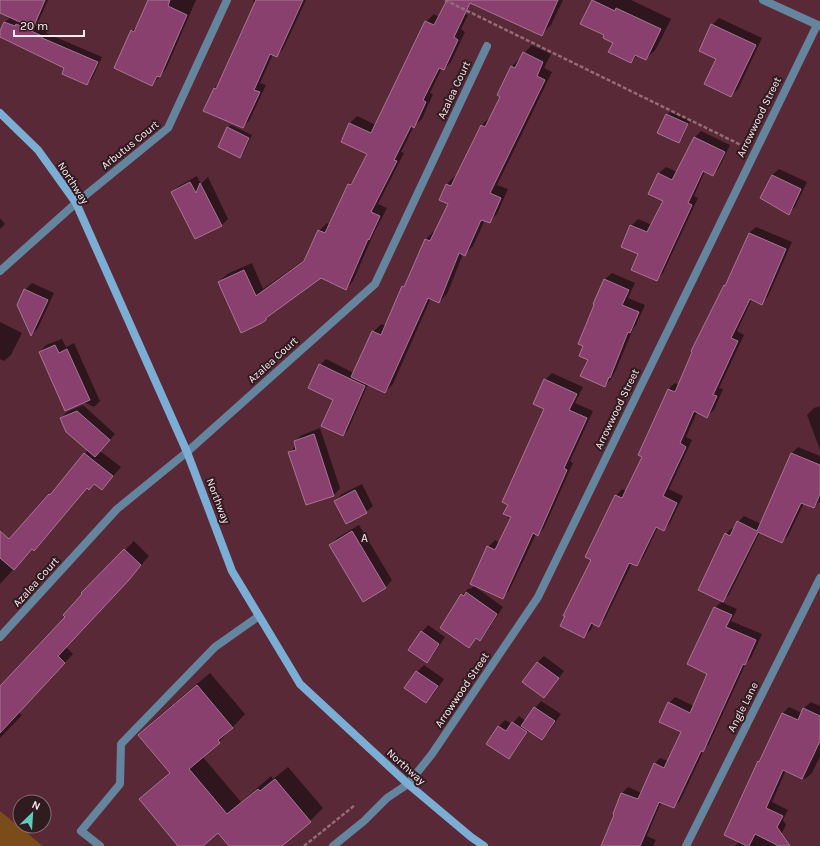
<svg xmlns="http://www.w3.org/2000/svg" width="820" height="846" font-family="Karla,sans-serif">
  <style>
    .green { fill: #7b4b19 }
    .shadow { fill: #0007 }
    .building { fill: #89406f; stroke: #a67692 }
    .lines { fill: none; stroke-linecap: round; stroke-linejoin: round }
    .path { stroke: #926c77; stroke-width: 2.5; stroke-dasharray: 4 2; stroke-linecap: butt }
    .lane { stroke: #65849e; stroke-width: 8 }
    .street { stroke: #65849e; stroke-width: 8 }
    .secondary { stroke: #7badd5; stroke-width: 8 }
    .labels { text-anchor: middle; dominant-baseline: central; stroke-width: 4; stroke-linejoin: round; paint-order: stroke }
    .street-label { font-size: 11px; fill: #fde9ee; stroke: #301b20 }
    .neighbourhood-label { font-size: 12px; letter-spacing: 1px; fill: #fde9ee; stroke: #301b20 }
  </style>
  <rect width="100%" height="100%" fill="#592937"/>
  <path class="green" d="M 0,811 L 43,846 L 0,846 Z"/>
  <g class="shadow">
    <path d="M 0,0 L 48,0 L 39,20 L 34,25 L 47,31 L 46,33 L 102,57 L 92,79 L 87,84 L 65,68 L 0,36 L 5,22 L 11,17 L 0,12 Z"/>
    <path d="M 149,0 L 196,0 L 166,69 L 152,85 L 132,31 L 138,25 Z"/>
    <path d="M 254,0 L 306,0 L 283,49 L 277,56 L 273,54 L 260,83 L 266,85 L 249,121 L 242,127 L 214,88 L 220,83 L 255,3 L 253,2 Z"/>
    <path d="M 466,0 L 563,0 L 551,25 L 541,35 Z"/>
    <path d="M 593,0 L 631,0 L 671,19 L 656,49 L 646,59 L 638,55 L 631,61 L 606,35 L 582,24 Z"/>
    <path d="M 449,6 L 468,15 L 461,29 L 465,32 L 451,62 L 444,69 L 442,68 L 430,93 L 433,94 L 422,119 L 414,126 L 401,152 L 404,153 L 378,204 L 387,208 L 374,233 L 353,281 L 346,289 L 320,277 L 273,312 L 266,319 L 219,282 L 227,274 L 252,263 L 263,289 L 307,258 L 319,231 L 327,223 L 330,225 L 349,185 L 357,177 L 368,153 L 350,123 L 357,116 L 376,125 L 426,22 L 434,14 L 439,17 Z"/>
    <path d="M 719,18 L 762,38 L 738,89 L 731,96 L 717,59 L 712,25 Z"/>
    <path d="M 532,45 L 551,54 L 544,68 L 552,72 L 497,185 L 508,189 L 497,214 L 489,222 L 485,220 L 473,246 L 465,254 L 463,254 L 447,294 L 439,302 L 431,298 L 393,384 L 385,392 L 368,384 L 348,430 L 343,435 L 334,399 L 320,365 L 326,359 L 354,373 L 373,332 L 381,324 L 386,326 L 403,287 L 407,283 L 426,239 L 434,231 L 436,232 L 449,203 L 440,200 L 447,184 L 455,176 L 457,177 L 482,125 L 490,117 L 501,96 L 498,94 L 512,66 L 520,58 L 521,58 L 524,53 Z"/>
    <path d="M 670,112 L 690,121 L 682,139 L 679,142 L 666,115 Z"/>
    <path d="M 231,125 L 252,135 L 243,154 L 240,157 L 228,128 Z"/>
    <path d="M 701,131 L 730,145 L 719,168 L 713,175 L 705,171 L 694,196 L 698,198 L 663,273 L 656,280 L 639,254 L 631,226 L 638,219 L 652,225 L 664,201 L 649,193 L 659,173 L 666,167 L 677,172 L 694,138 Z"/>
    <path d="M 779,169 L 807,182 L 795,207 L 789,213 L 771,204 L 772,175 Z"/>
    <path d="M 197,176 L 201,184 L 208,177 L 228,219 L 222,225 L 195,238 L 172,192 L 179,186 Z"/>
    <path d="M 0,218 L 5,224 L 0,229 Z"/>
    <path d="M 756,227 L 792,242 L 768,297 L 761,303 L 752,299 L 737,331 L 744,335 L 719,388 L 723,389 L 714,410 L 707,416 L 697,412 L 686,437 L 692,440 L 669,489 L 683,496 L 670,523 L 664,530 L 658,527 L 643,558 L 636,565 L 632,563 L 605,619 L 598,625 L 594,623 L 591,630 L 584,636 L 592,559 L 616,496 L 622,489 L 626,491 L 643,457 L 668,389 L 675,383 L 679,385 L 724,286 L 728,282 L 749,233 Z"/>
    <path d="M 612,273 L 635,283 L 628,298 L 645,305 L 636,325 L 633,329 L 616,370 L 611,379 L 605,386 L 589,360 L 584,345 L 596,304 L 594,304 L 605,279 Z"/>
    <path d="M 32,283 L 54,293 L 38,328 L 32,334 L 25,290 Z"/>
    <path d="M 0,322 L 22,333 L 11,355 L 4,361 L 0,359 Z"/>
    <path d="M 62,339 L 66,347 L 74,343 L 100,401 L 94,407 L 56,388 L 40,352 L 46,345 Z"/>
    <path d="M 552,373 L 583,387 L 575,403 L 593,411 L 570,461 L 573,463 L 544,528 L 538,535 L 536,534 L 509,591 L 502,598 L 488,547 L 495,540 L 500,543 L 512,516 L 509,504 L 545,409 L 545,380 Z"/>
    <path d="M 83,405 L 115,434 L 100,451 L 121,467 L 102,489 L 95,483 L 88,487 L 0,584 L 0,553 L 88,450 L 61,418 L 67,412 Z"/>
    <path d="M 820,406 L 820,450 L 807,415 L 814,408 Z"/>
    <path d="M 320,428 L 340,488 L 334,495 L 289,453 L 296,446 L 295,441 L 302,435 Z"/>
    <path d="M 798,447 L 820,456 L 820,501 L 814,507 L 804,503 L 788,536 L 782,542 L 760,532 L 729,595 L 721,602 L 737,609 L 731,621 L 762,634 L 751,658 L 746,663 L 709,744 L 705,748 L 680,801 L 674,807 L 661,802 L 647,836 L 656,840 L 653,846 L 609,846 L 603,844 L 622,793 L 628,787 L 642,793 L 654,764 L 660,758 L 668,761 L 682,731 L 669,703 L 675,697 L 694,706 L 709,673 L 715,608 L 722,601 L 726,534 L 732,528 L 735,529 L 738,522 L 744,516 L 761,524 L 792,453 Z"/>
    <path d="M 362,484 L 373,506 L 366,512 L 335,501 L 342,494 Z"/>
    <path d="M 359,525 L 392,580 L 386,587 L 363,601 L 330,545 L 337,538 Z"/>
    <path d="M 134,541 L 149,556 L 137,570 L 66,647 L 73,654 L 18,712 L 22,715 L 0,738 L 0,688 L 67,617 L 84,594 L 82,593 Z"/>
    <path d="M 474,586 L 503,607 L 486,633 L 480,639 L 477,638 L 469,646 L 462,595 L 469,588 L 470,589 Z"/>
    <path d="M 428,625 L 445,637 L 433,655 L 427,662 L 422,632 Z"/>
    <path d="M 544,656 L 564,671 L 544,697 L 537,663 Z"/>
    <path d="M 424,665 L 444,679 L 433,695 L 426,701 L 406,687 L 417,672 Z"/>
    <path d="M 210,673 L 245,714 L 219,742 L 202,756 L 241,802 L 271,776 L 273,779 L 288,767 L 323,808 L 310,821 L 280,846 L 230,846 L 218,832 L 201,846 L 179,846 L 140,799 L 171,772 L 139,735 L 152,722 Z"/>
    <path d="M 541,701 L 561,714 L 549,732 L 542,739 L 529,730 L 515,751 L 509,758 L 498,727 L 505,720 L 512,724 L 519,716 L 526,721 L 535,708 Z"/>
    <path d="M 811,702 L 820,706 L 820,756 L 812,773 L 805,779 L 786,770 L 772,802 L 788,810 L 783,820 L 786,825 L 775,846 L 736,846 L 739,841 L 758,762 L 762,758 L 783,713 L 789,707 L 802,713 L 804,708 Z"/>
  </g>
  <g class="building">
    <path d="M 0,0 L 45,0 L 33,28 L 0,13 Z"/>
    <path d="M 148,0 L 170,0 L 168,6 L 187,15 L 160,77 L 157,76 L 152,86 L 114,68 L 131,30 L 134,32 Z"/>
    <path d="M 256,0 L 303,0 L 277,57 L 270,54 L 254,90 L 260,92 L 243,128 L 203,111 L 214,88 L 216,89 Z"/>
    <path d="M 447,0 L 558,0 L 542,36 L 470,3 L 454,37 L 458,40 L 444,70 L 439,68 L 423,100 L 426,102 L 414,128 L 411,126 L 394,160 L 397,161 L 371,212 L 380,216 L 369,240 L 368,239 L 346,290 L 321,278 L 266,318 L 266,320 L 262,323 L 241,333 L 218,282 L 244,270 L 256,296 L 304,261 L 318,230 L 325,233 L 348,184 L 351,185 L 367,154 L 341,142 L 349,123 L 371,133 L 425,21 L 434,25 Z"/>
    <path d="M 592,0 L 615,11 L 616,8 L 661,29 L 646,60 L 635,55 L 631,63 L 608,52 L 613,43 L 603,38 L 604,35 L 580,24 Z"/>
    <path d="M 4,22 L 15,26 L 16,24 L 42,36 L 42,38 L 98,62 L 87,85 L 62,74 L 64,68 L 0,37 L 0,31 Z"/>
    <path d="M 711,24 L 756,45 L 731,97 L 704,84 L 716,59 L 699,51 Z"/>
    <path d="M 523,52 L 543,62 L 537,76 L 545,80 L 490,193 L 501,198 L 490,223 L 481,220 L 465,256 L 459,253 L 439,303 L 428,298 L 385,393 L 351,377 L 372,331 L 381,335 L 402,286 L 404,287 L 425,239 L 430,241 L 448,204 L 439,200 L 446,184 L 451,186 L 481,125 L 485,127 L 500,97 L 497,95 L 511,66 L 515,68 Z"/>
    <path d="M 666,114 L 688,124 L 679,143 L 657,133 Z"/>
    <path d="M 227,127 L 249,138 L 240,158 L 218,147 Z"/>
    <path d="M 694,137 L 725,152 L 713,176 L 703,171 L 688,203 L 692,205 L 657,281 L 631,270 L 638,254 L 621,247 L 630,225 L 647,232 L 663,201 L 648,194 L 658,173 L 672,180 Z"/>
    <path d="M 772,175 L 801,189 L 789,215 L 760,198 Z"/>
    <path d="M 190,182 L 196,193 L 200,183 L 222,226 L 195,239 L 171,192 Z"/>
    <path d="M 749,233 L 786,249 L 762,305 L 750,299 L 731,338 L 738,341 L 713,395 L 717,396 L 707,418 L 694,411 L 680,443 L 686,447 L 663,496 L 677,503 L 664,531 L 656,527 L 637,566 L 629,563 L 599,627 L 591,623 L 584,638 L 560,626 L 565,616 L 563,616 L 591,560 L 585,557 L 615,495 L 622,498 L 642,457 L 638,455 L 668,389 L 675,392 L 692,352 L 691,351 L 724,285 L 725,286 Z"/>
    <path d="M 604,279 L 629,290 L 622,305 L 639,312 L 630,333 L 628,332 L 610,378 L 609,377 L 605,387 L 580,376 L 588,360 L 579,356 L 583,346 L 578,344 L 594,305 L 593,304 Z"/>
    <path d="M 24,289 L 48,300 L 31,336 L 17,305 Z"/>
    <path d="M 55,345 L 59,353 L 67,349 L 90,400 L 65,411 L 39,352 Z"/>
    <path d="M 319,364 L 365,386 L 343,436 L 321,426 L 333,400 L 308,388 Z"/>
    <path d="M 544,379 L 577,394 L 569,410 L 587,418 L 564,468 L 567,470 L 538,536 L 533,533 L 503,599 L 470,584 L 487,546 L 495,550 L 511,517 L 503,514 L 508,505 L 502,502 L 544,409 L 533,404 Z"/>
    <path d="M 77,411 L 110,440 L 95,457 L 66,432 L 60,418 Z"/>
    <path d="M 314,434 L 334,496 L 306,505 L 288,452 L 296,450 L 294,441 Z"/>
    <path d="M 84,453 L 113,476 L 102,490 L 94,484 L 89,490 L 87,488 L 34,551 L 32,549 L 14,570 L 0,558 L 0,531 L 9,539 L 49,494 L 50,495 Z"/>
    <path d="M 791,453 L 820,465 L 820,494 L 814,508 L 801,503 L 782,543 L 758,532 L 723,602 L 698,590 L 725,533 L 730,536 L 737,521 L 757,531 Z"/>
    <path d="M 355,490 L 367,513 L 346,524 L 334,501 Z"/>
    <path d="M 352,531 L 386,588 L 363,602 L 329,545 Z"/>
    <path d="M 124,549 L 141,565 L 129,580 L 58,656 L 65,663 L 0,733 L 0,686 L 65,617 L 63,615 L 82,594 L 81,593 Z"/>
    <path d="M 466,592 L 497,614 L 480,641 L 476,638 L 469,648 L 440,628 L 461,594 L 464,596 Z"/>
    <path d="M 714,607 L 732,615 L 726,627 L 756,640 L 745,665 L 743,664 L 703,752 L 701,751 L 674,808 L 659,802 L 640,846 L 601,846 L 614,815 L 613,814 L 621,793 L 638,799 L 654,763 L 664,768 L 681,732 L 659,722 L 668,702 L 690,713 L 707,674 L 687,664 Z"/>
    <path d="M 421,631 L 439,644 L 427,663 L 408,650 Z"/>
    <path d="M 537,662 L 559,678 L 544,698 L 522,682 Z"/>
    <path d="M 416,671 L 438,686 L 426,703 L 404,688 Z"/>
    <path d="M 197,685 L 233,728 L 218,740 L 220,743 L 189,769 L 227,814 L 258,789 L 260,791 L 275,779 L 311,822 L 282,846 L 229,846 L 218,833 L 203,846 L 178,846 L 139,799 L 170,773 L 138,735 Z"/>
    <path d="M 534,707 L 555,721 L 542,740 L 521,726 Z"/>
    <path d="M 803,708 L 820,716 L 820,741 L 802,779 L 783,770 L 766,808 L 783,816 L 777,827 L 790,846 L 779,846 L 755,834 L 749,846 L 747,846 L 724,835 L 758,761 L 759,762 L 782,713 L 798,720 Z"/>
    <path d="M 512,722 L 527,732 L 509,759 L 486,744 L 498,726 L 506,731 Z"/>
  </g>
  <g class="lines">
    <g class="path">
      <path d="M 445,0 L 741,145"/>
      <path d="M 304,846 L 355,805"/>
    </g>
    <g class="lane">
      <path d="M 100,846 L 81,831 L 120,784 L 121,744 L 215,647 L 259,616"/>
      <path d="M 333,846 L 364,821 L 387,798 L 408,784"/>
    </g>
    <g class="street">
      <path d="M 763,0 L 820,26"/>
      <path d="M 0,271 L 76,203 L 168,128 L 227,0"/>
      <path d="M 0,637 L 117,509 L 187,452 L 375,284 L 487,46"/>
      <path d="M 408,784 L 432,754 L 538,597 L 817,25"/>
      <path d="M 686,846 L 820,578"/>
    </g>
    <path class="secondary" d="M 0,113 L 38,150 L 76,203 L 187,452 L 232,571 L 300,684 L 408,784 L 471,837 L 484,846"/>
  </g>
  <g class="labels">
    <g class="street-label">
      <text transform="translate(454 90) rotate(-65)">Azalea Court</text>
      <text transform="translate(759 117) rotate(-64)">Arrowwood Street</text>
      <text transform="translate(130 145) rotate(-39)">Arbutus Court</text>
      <text transform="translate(73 183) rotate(57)">Northway</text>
      <text transform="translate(273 360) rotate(-42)">Azalea Court</text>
      <text transform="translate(617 409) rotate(-64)">Arrowwood Street</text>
      <text transform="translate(218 501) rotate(69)">Northway</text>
      <text transform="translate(36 582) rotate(-48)">Azalea Court</text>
      <text transform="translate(462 690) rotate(-56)">Arrowwood Street</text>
      <text transform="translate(743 707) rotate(-63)">Angle Lane</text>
      <text transform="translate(406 767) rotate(42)">Northway</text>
    </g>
    <g class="neighbourhood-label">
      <text x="365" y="538">A</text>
    </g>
  </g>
  <g transform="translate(32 814) rotate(25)"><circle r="19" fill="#301b20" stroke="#826d72"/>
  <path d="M0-3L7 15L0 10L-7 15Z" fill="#59cebe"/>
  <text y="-6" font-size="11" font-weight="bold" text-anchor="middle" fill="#fde9ee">N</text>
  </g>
  <path d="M14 30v6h70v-6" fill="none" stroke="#fde9ee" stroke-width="2"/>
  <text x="20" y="30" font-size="12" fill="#fde9ee" stroke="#301b20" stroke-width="3" paint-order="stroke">20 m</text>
</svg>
